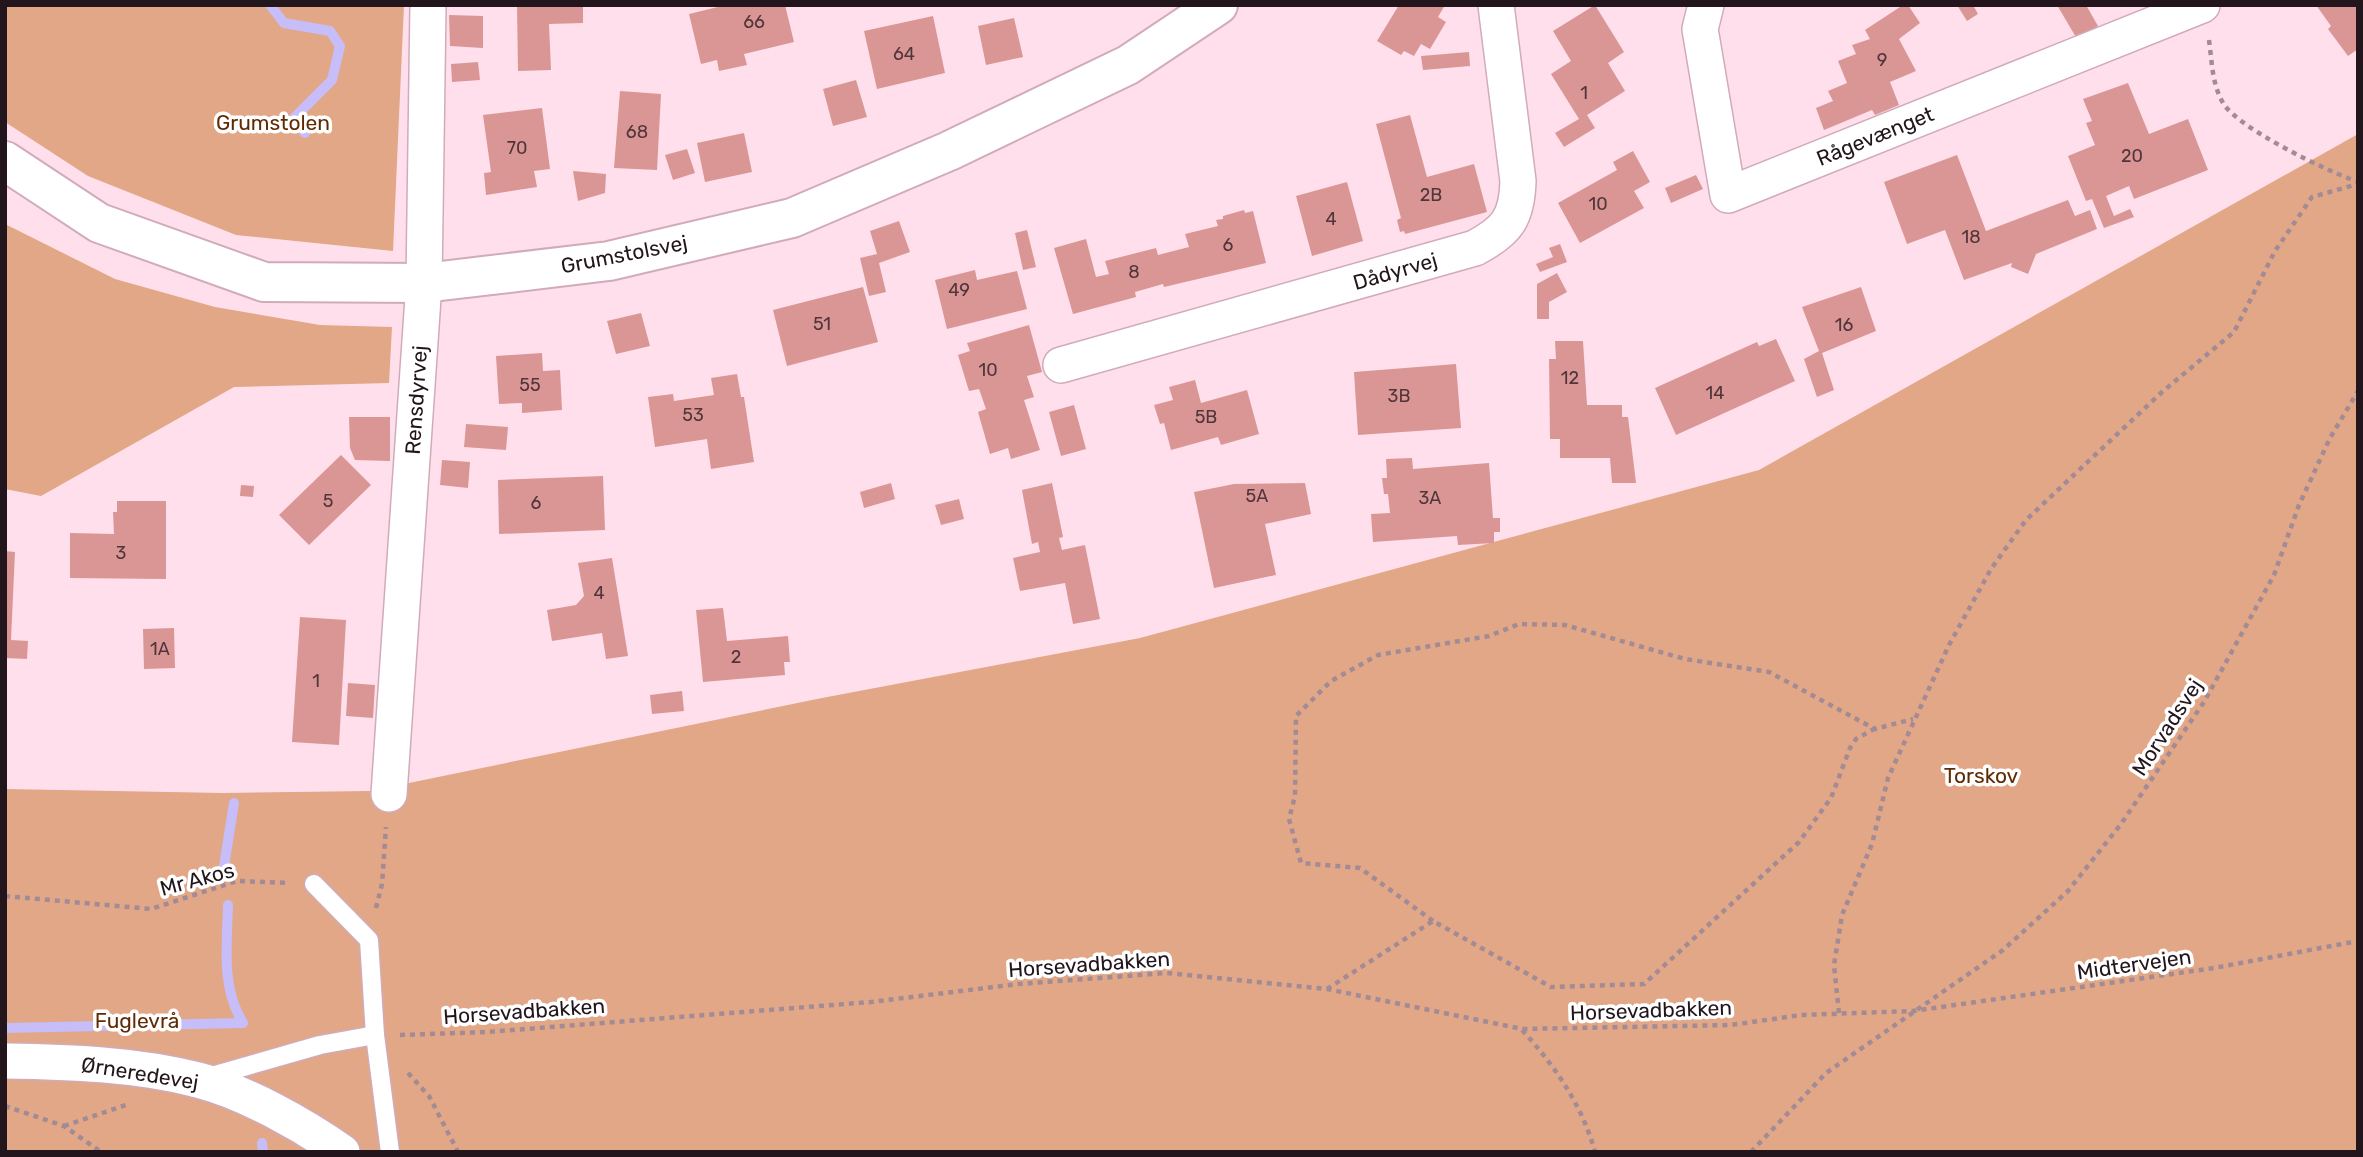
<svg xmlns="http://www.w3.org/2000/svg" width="2363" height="1157" font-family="Rubik,sans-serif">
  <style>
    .forest { fill: #e2a786 }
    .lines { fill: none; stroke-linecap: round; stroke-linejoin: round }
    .stream { stroke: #c6bdf9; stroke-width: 10 }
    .building { fill: #da9695 }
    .service-casing { stroke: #d1abbb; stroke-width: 21 }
    .minor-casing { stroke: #d1abbb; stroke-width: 38 }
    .tertiary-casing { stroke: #d1abbb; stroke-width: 42 }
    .path { stroke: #a38b95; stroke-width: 4.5; stroke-dasharray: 5 5; stroke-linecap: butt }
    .service { stroke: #fff; stroke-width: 18 }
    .minor { stroke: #fff; stroke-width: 35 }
    .tertiary { stroke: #fff; stroke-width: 38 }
    .labels { text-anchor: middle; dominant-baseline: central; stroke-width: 7; stroke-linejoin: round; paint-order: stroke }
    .number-label { font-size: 18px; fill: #50353a }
    .park-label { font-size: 21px; fill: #602b03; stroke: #fff }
    .street-label { font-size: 21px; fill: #22151b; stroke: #fff }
  </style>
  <rect width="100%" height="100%" fill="#ffdfec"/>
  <g class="forest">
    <path d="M 5,5 L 404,5 L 393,251 L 236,235 L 88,176 L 5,122 Z"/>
    <path d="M 2358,134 L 2358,1152 L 5,1152 L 5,789 L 223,793 L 370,791 L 822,698 L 1140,638 L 1759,470 Z"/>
    <path d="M 5,224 L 115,279 L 215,307 L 320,325 L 392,327 L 389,383 L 234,387 L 41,496 L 5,489 Z"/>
  </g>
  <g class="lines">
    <g class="stream">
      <path d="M 270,5 L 284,23 L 330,31 L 340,46 L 332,80 L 292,120 L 305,133"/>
      <path d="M 224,866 L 234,803"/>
      <path d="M 5,1028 L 243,1023 C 221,988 227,946 228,905"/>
      <path d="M 262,1143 L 263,1152"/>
    </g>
  </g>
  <g class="building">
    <path d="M 517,5 L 583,5 L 583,23 L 549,24 L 551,70 L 518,71 Z"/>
    <path d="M 726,5 L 785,5 L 794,42 L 744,54 L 747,65 L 719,71 L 717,60 L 701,64 L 689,14 Z"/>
    <path d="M 1399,5 L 1445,5 L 1438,17 L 1446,22 L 1430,49 L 1421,44 L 1414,56 L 1404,51 L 1401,55 L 1377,41 Z"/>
    <path d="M 1595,5 L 1624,52 L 1608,63 L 1625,91 L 1587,115 L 1595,128 L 1564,147 L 1555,133 L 1579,119 L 1551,74 L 1571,61 L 1553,31 Z"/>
    <path d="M 1903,5 L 1908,5 L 1920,23 L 1899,39 L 1916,71 L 1890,82 L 1899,105 L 1875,115 L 1872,110 L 1824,130 L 1816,108 L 1833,101 L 1828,91 L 1847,83 L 1838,61 L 1856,54 L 1852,45 L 1870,39 L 1865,30 Z"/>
    <path d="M 1957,5 L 1973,5 L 1978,14 L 1967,21 Z"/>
    <path d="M 2057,5 L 2086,5 L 2098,26 L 2077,39 Z"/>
    <path d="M 2316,5 L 2358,5 L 2358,49 L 2348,56 L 2328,29 L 2331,26 Z"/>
    <path d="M 449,15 L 483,16 L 483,48 L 450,46 Z"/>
    <path d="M 933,16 L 945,73 L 877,89 L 864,31 Z"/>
    <path d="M 1014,18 L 1023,57 L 986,65 L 978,26 Z"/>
    <path d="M 1469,52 L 1470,66 L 1423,70 L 1421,56 Z"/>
    <path d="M 478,62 L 480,80 L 452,82 L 451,64 Z"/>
    <path d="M 856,80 L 867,117 L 833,126 L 823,89 Z"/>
    <path d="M 2128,83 L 2149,134 L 2188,119 L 2208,170 L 2134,199 L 2129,186 L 2106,196 L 2114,216 L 2130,209 L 2134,217 L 2104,228 L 2092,199 L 2086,201 L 2068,156 L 2095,145 L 2086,123 L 2092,121 L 2083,99 Z"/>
    <path d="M 620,91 L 661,94 L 657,170 L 614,168 Z"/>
    <path d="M 542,108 L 550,169 L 534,171 L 537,187 L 486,195 L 484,173 L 491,172 L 483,115 Z"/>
    <path d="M 1410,115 L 1427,177 L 1474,164 L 1487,212 L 1405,234 L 1404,231 L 1400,232 L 1397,220 L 1401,218 L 1376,124 Z"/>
    <path d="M 744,133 L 752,172 L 705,182 L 697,143 Z"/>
    <path d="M 687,149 L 695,173 L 673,180 L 665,155 Z"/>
    <path d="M 1633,151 L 1650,182 L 1634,191 L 1644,208 L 1580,243 L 1558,203 L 1617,170 L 1613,162 Z"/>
    <path d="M 1957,155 L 1986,231 L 2068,200 L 2075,216 L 2090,210 L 2097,229 L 2036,254 L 2028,274 L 2011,267 L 2012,263 L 1964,280 L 1945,230 L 1907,244 L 1884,182 Z"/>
    <path d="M 573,171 L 606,174 L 605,193 L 578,201 Z"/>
    <path d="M 1696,175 L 1703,189 L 1671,203 L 1665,188 Z"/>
    <path d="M 1347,182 L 1363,241 L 1312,256 L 1296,196 Z"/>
    <path d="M 1244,210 L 1245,213 L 1253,211 L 1266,263 L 1164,287 L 1163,284 L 1135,292 L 1136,297 L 1073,314 L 1054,248 L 1086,239 L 1096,277 L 1109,274 L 1105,261 L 1156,248 L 1158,255 L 1189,247 L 1185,234 L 1218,226 L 1216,220 L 1223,219 L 1223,216 Z"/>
    <path d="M 899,221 L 910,252 L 879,263 L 886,292 L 869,296 L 860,258 L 877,254 L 870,231 Z"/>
    <path d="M 1027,230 L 1036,267 L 1023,270 L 1015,233 Z"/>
    <path d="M 1560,244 L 1567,262 L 1540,272 L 1536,264 L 1553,257 L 1549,248 Z"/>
    <path d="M 975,270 L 977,280 L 1017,271 L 1027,309 L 947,329 L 935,280 Z"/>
    <path d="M 1557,273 L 1567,292 L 1549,302 L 1549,319 L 1537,319 L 1537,284 Z"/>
    <path d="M 863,287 L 878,342 L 787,366 L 773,310 Z"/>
    <path d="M 1861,287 L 1876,331 L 1822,353 L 1834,390 L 1817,397 L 1804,359 L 1819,351 L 1802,307 Z"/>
    <path d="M 641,313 L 650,346 L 616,354 L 607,321 Z"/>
    <path d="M 1029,325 L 1042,372 L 1027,376 L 1034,397 L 1024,400 L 1040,450 L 1011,459 L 1008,448 L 990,454 L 978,412 L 986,409 L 979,389 L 969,391 L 958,355 L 970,351 L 967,343 Z"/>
    <path d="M 1776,339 L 1795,381 L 1676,435 L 1655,388 L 1757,342 L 1759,346 Z"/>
    <path d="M 1555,341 L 1583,341 L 1587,405 L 1622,405 L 1622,417 L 1628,417 L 1636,483 L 1612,483 L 1610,458 L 1560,458 L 1560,439 L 1550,439 L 1549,359 L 1556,359 Z"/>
    <path d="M 542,353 L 543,371 L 560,370 L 562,410 L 522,413 L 522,403 L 499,404 L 496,356 Z"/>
    <path d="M 1456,364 L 1461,428 L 1358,435 L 1354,372 Z"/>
    <path d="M 737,374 L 741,397 L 744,397 L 754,462 L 711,469 L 707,439 L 655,447 L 648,397 L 673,394 L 674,401 L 714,395 L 711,378 Z"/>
    <path d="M 1195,380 L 1201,403 L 1247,390 L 1259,434 L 1221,445 L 1218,437 L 1171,450 L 1164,423 L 1160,424 L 1154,405 L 1173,400 L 1169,387 Z"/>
    <path d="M 1074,405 L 1086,449 L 1061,456 L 1049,412 Z"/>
    <path d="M 349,417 L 390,417 L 390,461 L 355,460 L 350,448 Z"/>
    <path d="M 466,424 L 508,427 L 506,450 L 464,447 Z"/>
    <path d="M 341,455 L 371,485 L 309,545 L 279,515 Z"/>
    <path d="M 1412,458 L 1413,469 L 1489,463 L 1493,518 L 1500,518 L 1500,532 L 1494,532 L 1494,543 L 1458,545 L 1457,536 L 1373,542 L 1371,514 L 1390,513 L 1388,494 L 1384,494 L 1382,478 L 1387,478 L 1386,459 Z"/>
    <path d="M 442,460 L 470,462 L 468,488 L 440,485 Z"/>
    <path d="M 603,476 L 605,530 L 499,534 L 498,480 Z"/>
    <path d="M 891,483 L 895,499 L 864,508 L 860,492 Z"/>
    <path d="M 1052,483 L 1063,537 L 1059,538 L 1062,550 L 1085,545 L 1100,619 L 1073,624 L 1065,583 L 1020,591 L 1013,558 L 1040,552 L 1038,542 L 1032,544 L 1022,490 Z"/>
    <path d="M 1305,483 L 1311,514 L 1265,524 L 1276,575 L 1214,588 L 1194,492 L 1234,484 Z"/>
    <path d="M 241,485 L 254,486 L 253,497 L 240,496 Z"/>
    <path d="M 959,499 L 964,519 L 941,525 L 935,505 Z"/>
    <path d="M 117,501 L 166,501 L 166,579 L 70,578 L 70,533 L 114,534 L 113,512 L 117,512 Z"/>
    <path d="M 5,551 L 15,552 L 11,640 L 28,641 L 27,659 L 5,658 Z"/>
    <path d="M 612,558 L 628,656 L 606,659 L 602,633 L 552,641 L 547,610 L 576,605 L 584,596 L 578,563 Z"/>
    <path d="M 723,608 L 727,641 L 788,636 L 790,662 L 784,662 L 785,675 L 703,682 L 696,610 Z"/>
    <path d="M 300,617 L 346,620 L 339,745 L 292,742 Z"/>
    <path d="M 174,628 L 175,668 L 144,669 L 143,629 Z"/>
    <path d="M 348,683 L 375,685 L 373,718 L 346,716 Z"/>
    <path d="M 682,691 L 684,711 L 652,714 L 650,695 Z"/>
  </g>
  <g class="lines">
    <g class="service-casing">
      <g id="service">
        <path d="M 314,884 L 369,940 L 375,1035 L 390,1152"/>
        <path d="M 205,1078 L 320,1045 L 375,1035"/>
      </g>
    </g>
    <g class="minor-casing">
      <g id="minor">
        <path d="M 1706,5 L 1700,29 L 1728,195 L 2202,5"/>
        <path d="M 1061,365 L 1475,248 C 1507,231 1517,218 1518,181 L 1496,5"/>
        <path d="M 389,794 L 424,283 L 428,5"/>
        <path d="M 5,1061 C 69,1062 136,1064 198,1080 C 245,1092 302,1124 342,1152"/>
      </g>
    </g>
    <g class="tertiary-casing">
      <path id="tertiary" d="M 5,161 L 99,223 L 264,282 L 424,283 L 609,261 L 792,218 L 949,151 L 1128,65 L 1218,5"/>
    </g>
    <g class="path">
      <path d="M 2209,40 C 2212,62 2212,84 2223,103 C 2239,129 2327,171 2358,182"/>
      <path d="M 5,896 L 151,909 L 237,881 L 290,883"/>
      <path d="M 376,908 L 382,884 L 386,827"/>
      <path d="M 1433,921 L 1360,868 L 1301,863 L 1289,819 L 1295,796 L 1296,716 L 1331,681 L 1378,655 L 1489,636 L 1519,624 L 1565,625 L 1685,659 L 1769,672 L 1875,729 L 1913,719"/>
      <path d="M 1327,989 L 1433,921 L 1551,987 L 1644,984 L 1799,842 L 1831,798 L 1850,748 L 1856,739 L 1874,729"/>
      <path d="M 1839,1013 L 1834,965 L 1842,915 L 1872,844 L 1888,778 L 1949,645 L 1991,569 L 2026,520 L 2162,392 L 2234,332 L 2275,251 L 2312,197 L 2358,184"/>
      <path d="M 1522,1030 C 1555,1066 1582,1105 1595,1152"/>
      <path d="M 400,1035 L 487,1032 L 871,1002 L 1018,984 L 1167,973 L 1327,989 L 1522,1029 L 1731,1025 L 1801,1015 L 1913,1011 L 2214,968 L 2358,941"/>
      <path d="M 408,1073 L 429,1096 L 458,1152"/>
      <path d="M 5,1106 L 64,1126 L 101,1152"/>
      <path d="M 64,1126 L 126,1105"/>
      <path d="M 1751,1152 L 1826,1073 L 2003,950 L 2068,891 L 2121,824 L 2204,702 L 2274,575 L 2299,505 L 2330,438 L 2358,391"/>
    </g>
    <use href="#service" class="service"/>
    <use href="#minor" class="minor"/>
    <use href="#tertiary" class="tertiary"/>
  </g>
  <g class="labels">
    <g class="number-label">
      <text x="754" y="22">66</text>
      <text x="904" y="54">64</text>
      <text x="1882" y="60">9</text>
      <text x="1584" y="93">1</text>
      <text x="637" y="132">68</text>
      <text x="517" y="148">70</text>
      <text x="2132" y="156">20</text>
      <text x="1431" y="195">2B</text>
      <text x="1598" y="204">10</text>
      <text x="1331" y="219">4</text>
      <text x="1971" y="237">18</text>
      <text x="1228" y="245">6</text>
      <text x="1134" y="272">8</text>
      <text x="959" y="290">49</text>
      <text x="822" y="324">51</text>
      <text x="1844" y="325">16</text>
      <text x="988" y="370">10</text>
      <text x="1570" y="378">12</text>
      <text x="530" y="385">55</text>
      <text x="1715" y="393">14</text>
      <text x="1399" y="396">3B</text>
      <text x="693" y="415">53</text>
      <text x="1206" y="417">5B</text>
      <text x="1257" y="496">5A</text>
      <text x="1430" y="498">3A</text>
      <text x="328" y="501">5</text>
      <text x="536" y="503">6</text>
      <text x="121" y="553">3</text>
      <text x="599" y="593">4</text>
      <text x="160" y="649">1A</text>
      <text x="736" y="657">2</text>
      <text x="316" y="681">1</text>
    </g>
    <g class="park-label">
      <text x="273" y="122">Grumstolen</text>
      <text x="1981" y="775">Torskov</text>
      <text x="137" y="1020">Fuglevrå</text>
    </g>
    <g class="street-label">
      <text transform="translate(1875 136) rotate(-22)">Rågevænget</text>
      <text transform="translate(624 254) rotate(-11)">Grumstolsvej</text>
      <text transform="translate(1395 271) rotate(-16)">Dådyrvej</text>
      <text transform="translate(416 400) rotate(-86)">Rensdyrvej</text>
      <text transform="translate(2167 727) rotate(-57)">Morvadsvej</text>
      <text transform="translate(197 879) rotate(-15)">Mr Akos</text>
      <text transform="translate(1089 964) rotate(-4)">Horsevadbakken</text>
      <text transform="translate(2134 964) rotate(-8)">Midtervejen</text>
      <text transform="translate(1651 1010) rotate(-2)">Horsevadbakken</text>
      <text transform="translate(524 1011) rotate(-4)">Horsevadbakken</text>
      <text transform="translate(140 1073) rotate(9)">Ørneredevej</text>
    </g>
  </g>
  <rect width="2363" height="1157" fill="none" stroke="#22151b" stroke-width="14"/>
</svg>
